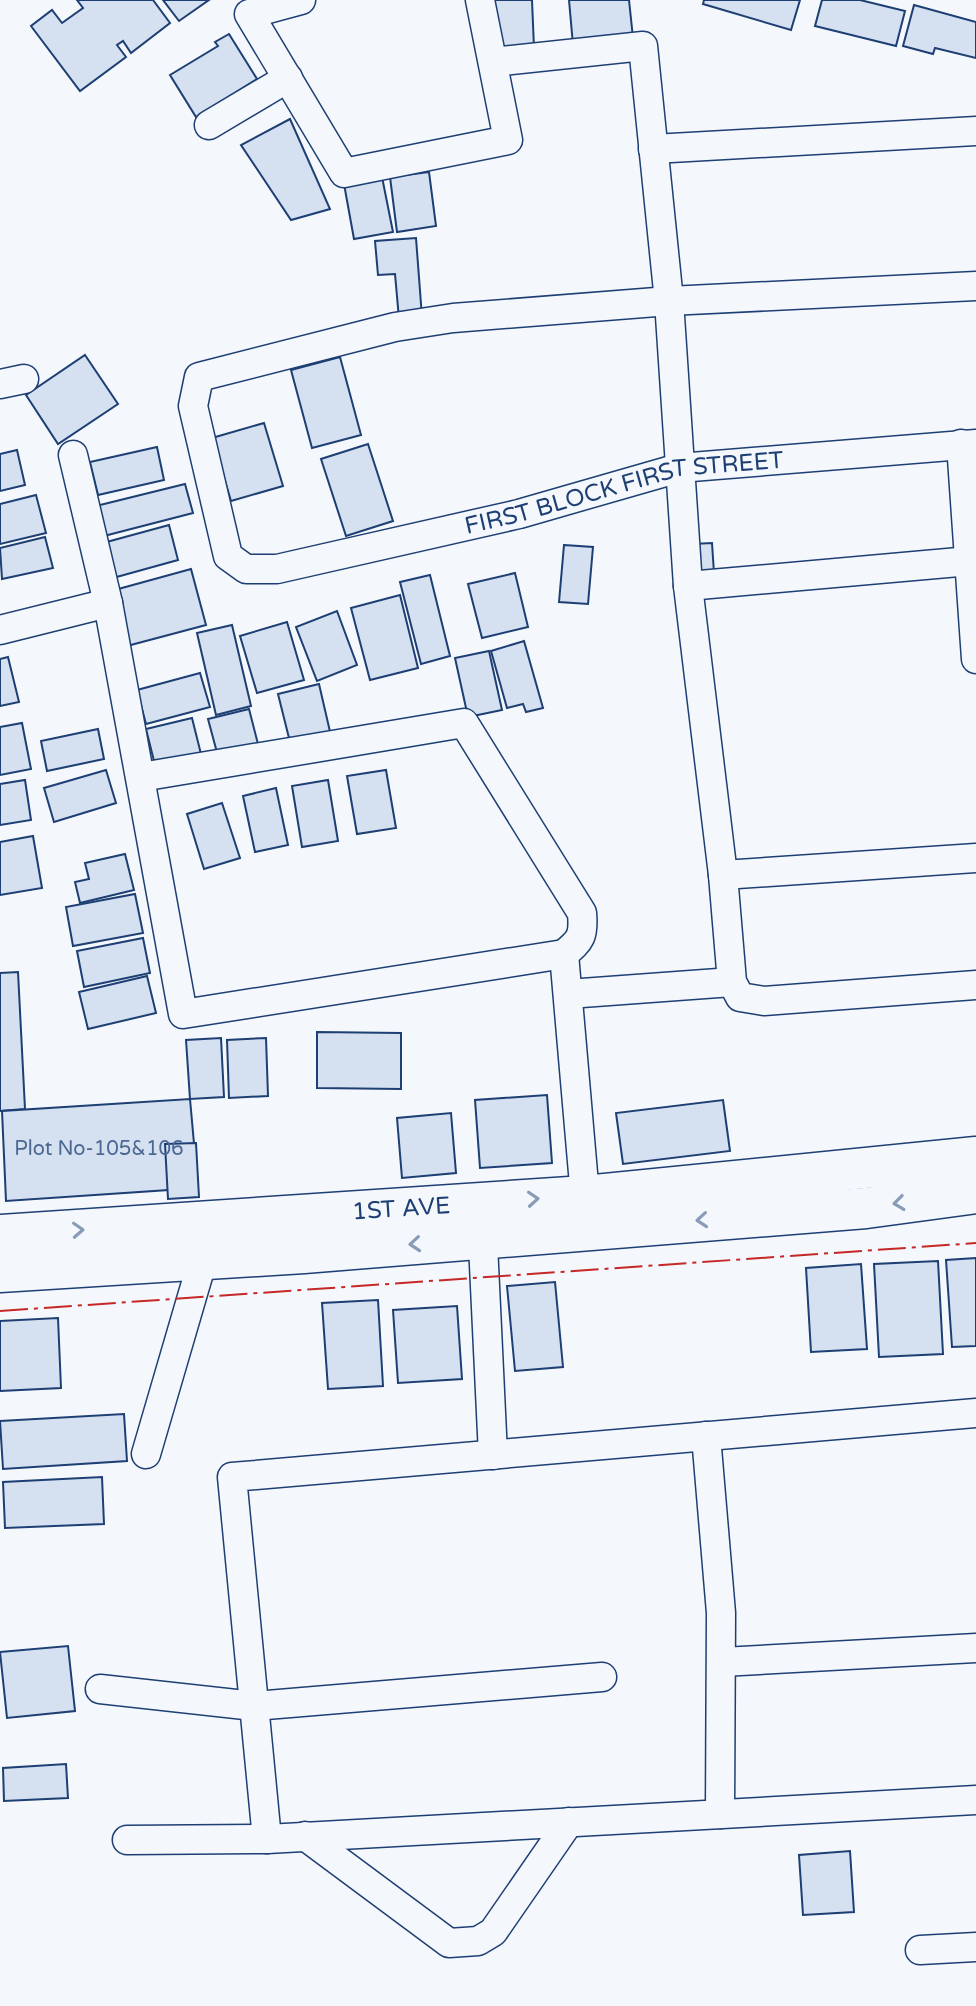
<svg xmlns="http://www.w3.org/2000/svg" width="976" height="2006" font-family="'Varela Round',sans-serif">
  <style>
    .building { fill: #d5e0f0; stroke: #1d3f73; stroke-width: 2 }
    .lines { fill: none; stroke-linecap: round; stroke-linejoin: round }
    .minor-casing { stroke: #1d3f73; stroke-width: 31 }
    .secondary-casing { stroke: #1d3f73; stroke-width: 43 }
    .minor { stroke: #f4f7fb; stroke-width: 28 }
    .secondary { stroke: #f4f7fb; stroke-width: 40 }
    .power { stroke: #c62828; stroke-width: 2; stroke-dasharray: 28 6 4 6; stroke-linecap: butt }
    .oneway { stroke: #889bb7 }
    .labels { text-anchor: middle; dominant-baseline: central; stroke-width: 6; stroke-linejoin: round; paint-order: stroke }
    .number-label { font-size: 20px; fill: #4b6792 }
    .street-label { font-size: 24px; fill: #1d3f73; stroke: #f4f7fb }
  </style>
  <rect width="100%" height="100%" fill="#f4f7fb"/>
  <g class="building">
    <path d="M 77,0 L 153,0 L 170,23 L 131,53 L 123,41 L 117,45 L 126,57 L 80,91 L 31,26 L 52,10 L 62,23 L 83,8 Z"/>
    <path d="M 163,0 L 209,0 L 179,21 Z"/>
    <path d="M 493,0 L 532,0 L 534,48 L 501,53 Z"/>
    <path d="M 569,0 L 629,0 L 633,38 L 573,45 Z"/>
    <path d="M 704,0 L 800,0 L 791,30 L 703,4 Z"/>
    <path d="M 822,0 L 860,0 L 905,11 L 896,46 L 815,26 Z"/>
    <path d="M 914,5 L 976,22 L 976,58 L 935,48 L 933,54 L 903,46 Z"/>
    <path d="M 229,34 L 257,79 L 196,117 L 170,75 L 218,46 L 215,42 Z"/>
    <path d="M 290,119 L 330,209 L 291,220 L 241,145 Z"/>
    <path d="M 429,172 L 436,226 L 397,232 L 390,177 Z"/>
    <path d="M 382,177 L 393,232 L 354,239 L 344,184 Z"/>
    <path d="M 416,238 L 422,317 L 399,319 L 395,274 L 378,275 L 375,241 Z"/>
    <path d="M 85,355 L 118,404 L 58,444 L 26,395 Z"/>
    <path d="M 340,357 L 361,435 L 312,448 L 291,370 Z"/>
    <path d="M 264,423 L 283,486 L 231,501 L 212,438 Z"/>
    <path d="M 368,444 L 393,521 L 346,536 L 321,459 Z"/>
    <path d="M 157,447 L 164,480 L 98,495 L 90,462 Z"/>
    <path d="M 17,450 L 25,485 L 0,491 L 0,454 Z"/>
    <path d="M 185,484 L 193,513 L 104,536 L 96,506 Z"/>
    <path d="M 36,495 L 46,533 L 0,544 L 0,504 Z"/>
    <path d="M 169,525 L 178,560 L 113,578 L 103,543 Z"/>
    <path d="M 45,537 L 53,568 L 2,579 L 0,548 Z"/>
    <path d="M 712,543 L 714,573 L 694,574 L 692,544 Z"/>
    <path d="M 564,545 L 593,547 L 588,604 L 559,602 Z"/>
    <path d="M 191,569 L 206,625 L 127,646 L 111,591 Z"/>
    <path d="M 515,573 L 528,627 L 482,638 L 468,584 Z"/>
    <path d="M 430,575 L 450,656 L 421,664 L 400,582 Z"/>
    <path d="M 400,595 L 418,668 L 370,680 L 351,608 Z"/>
    <path d="M 337,611 L 357,665 L 317,681 L 296,627 Z"/>
    <path d="M 287,622 L 304,680 L 257,693 L 240,636 Z"/>
    <path d="M 232,625 L 251,706 L 216,715 L 197,633 Z"/>
    <path d="M 524,641 L 543,708 L 526,712 L 523,704 L 507,708 L 491,651 Z"/>
    <path d="M 489,651 L 502,710 L 468,717 L 455,658 Z"/>
    <path d="M 8,657 L 19,702 L 0,706 L 0,659 Z"/>
    <path d="M 200,673 L 210,707 L 146,724 L 137,690 Z"/>
    <path d="M 319,684 L 331,736 L 291,746 L 278,694 Z"/>
    <path d="M 249,709 L 259,748 L 219,760 L 208,719 Z"/>
    <path d="M 192,718 L 202,758 L 156,769 L 146,729 Z"/>
    <path d="M 22,723 L 31,769 L 0,775 L 0,727 Z"/>
    <path d="M 98,729 L 104,759 L 47,771 L 41,741 Z"/>
    <path d="M 106,770 L 116,803 L 54,822 L 44,788 Z"/>
    <path d="M 386,770 L 396,828 L 357,834 L 347,776 Z"/>
    <path d="M 25,780 L 31,820 L 0,825 L 0,784 Z"/>
    <path d="M 328,780 L 338,841 L 302,847 L 292,786 Z"/>
    <path d="M 276,788 L 288,845 L 255,852 L 243,796 Z"/>
    <path d="M 222,803 L 240,858 L 204,869 L 187,814 Z"/>
    <path d="M 33,836 L 42,888 L 0,895 L 0,842 Z"/>
    <path d="M 125,854 L 134,890 L 80,903 L 75,882 L 89,879 L 85,863 Z"/>
    <path d="M 135,894 L 143,933 L 73,946 L 66,907 Z"/>
    <path d="M 143,938 L 150,973 L 84,987 L 77,951 Z"/>
    <path d="M 18,972 L 25,1109 L 0,1111 L 0,973 Z"/>
    <path d="M 147,976 L 156,1013 L 88,1029 L 79,992 Z"/>
    <path d="M 317,1032 L 401,1033 L 401,1089 L 317,1088 Z"/>
    <path d="M 221,1038 L 224,1097 L 190,1099 L 186,1040 Z"/>
    <path d="M 266,1038 L 268,1096 L 229,1098 L 227,1040 Z"/>
    <path d="M 547,1095 L 552,1163 L 480,1168 L 475,1100 Z"/>
    <path d="M 190,1099 L 198,1188 L 6,1201 L 2,1111 Z"/>
    <path d="M 723,1100 L 730,1151 L 623,1164 L 616,1113 Z"/>
    <path d="M 451,1113 L 456,1173 L 402,1178 L 397,1118 Z"/>
    <path d="M 196,1143 L 199,1197 L 168,1199 L 165,1144 Z"/>
    <path d="M 976,1258 L 976,1346 L 952,1347 L 946,1260 Z"/>
    <path d="M 938,1261 L 943,1354 L 879,1357 L 874,1264 Z"/>
    <path d="M 861,1264 L 867,1349 L 811,1352 L 806,1268 Z"/>
    <path d="M 555,1282 L 563,1367 L 515,1371 L 507,1286 Z"/>
    <path d="M 378,1300 L 383,1386 L 328,1389 L 322,1303 Z"/>
    <path d="M 457,1306 L 462,1379 L 398,1383 L 393,1310 Z"/>
    <path d="M 58,1318 L 61,1388 L 0,1391 L 0,1321 Z"/>
    <path d="M 124,1414 L 127,1461 L 3,1469 L 0,1421 Z"/>
    <path d="M 102,1477 L 104,1524 L 5,1528 L 3,1482 Z"/>
    <path d="M 68,1646 L 75,1711 L 7,1718 L 0,1652 Z"/>
    <path d="M 66,1764 L 68,1798 L 4,1801 L 3,1768 Z"/>
    <path d="M 850,1851 L 854,1912 L 803,1915 L 799,1855 Z"/>
  </g>
  <g class="lines">
    <g class="minor-casing">
      <g id="minor">
        <path d="M 301,0 L 249,14 L 344,173 L 508,140 L 480,0"/>
        <path d="M 493,62 L 643,46 L 669,301 L 688,586 L 723,875 L 732,982 L 740,997 L 764,1001 L 976,985"/>
        <path d="M 209,125 L 288,78"/>
        <path d="M 653,149 L 976,131"/>
        <path id="s1" d="M 976,286 L 669,301 L 453,318 L 395,327 L 199,377 L 193,406 L 228,556 L 246,569 L 277,569 L 519,514 L 679,468 L 976,444"/>
        <path d="M 0,384 L 24,379"/>
        <path d="M 961,444 L 976,659"/>
        <path d="M 73,455 L 108,603"/>
        <path d="M 688,586 L 970,561"/>
        <path d="M 0,630 L 108,603 L 183,1014 L 564,954 C 581,940 584,936 582,913 L 464,723 L 141,777"/>
        <path d="M 723,875 L 976,858"/>
        <path d="M 564,954 L 585,1196"/>
        <path d="M 568,994 L 732,982"/>
        <path d="M 482,1223 L 493,1455"/>
        <path d="M 706,1436 L 721,1613 L 720,1814"/>
        <path d="M 146,1454 L 203,1259"/>
        <path d="M 722,1662 L 976,1648"/>
        <path d="M 100,1689 L 254,1706 L 602,1677"/>
        <path d="M 305,1836 L 449,1943 L 478,1941 L 493,1932 L 569,1822"/>
        <path d="M 267,1839 L 232,1477 L 976,1413"/>
        <path d="M 127,1840 L 267,1839 L 976,1800"/>
        <path d="M 920,1950 L 976,1947"/>
      </g>
    </g>
    <g class="secondary-casing">
      <g id="secondary">
        <path id="s2" d="M 0,1235 L 585,1196 L 976,1157"/>
        <path d="M 0,1272 L 304,1253 L 866,1208 L 976,1193"/>
      </g>
    </g>
    <use href="#minor" class="minor"/>
    <use href="#secondary" class="secondary"/>
    <path class="power" d="M 0,1311 L 976,1243"/>
  </g>
  <defs><path id="oneway-chevron" d="M-2-3.5L2.5 0L-2 3.5" fill="none" stroke-width="1.6" stroke-linecap="round" stroke-linejoin="round" transform="scale(2)"/></defs>
  <g class="oneway">
    <use href="#oneway-chevron" transform="translate(533 1199) rotate(-4)"/>
    <use href="#oneway-chevron" transform="translate(899 1203) rotate(173)"/>
    <use href="#oneway-chevron" transform="translate(702 1220) rotate(175)"/>
    <use href="#oneway-chevron" transform="translate(78 1230) rotate(-3)"/>
    <use href="#oneway-chevron" transform="translate(415 1244) rotate(175)"/>
  </g>
  <g class="labels">
    <g class="number-label">
      <text x="99" y="1149">Plot No-105&amp;106</text>
    </g>
    <g class="street-label">
      <text stroke="none"><textPath href="#s1" startOffset="1378">FIRST BLOCK FIRST STREET</textPath></text>
      <text stroke="none"><textPath href="#s2" startOffset="402">1ST AVE</textPath></text>
    </g>
  </g>
</svg>
